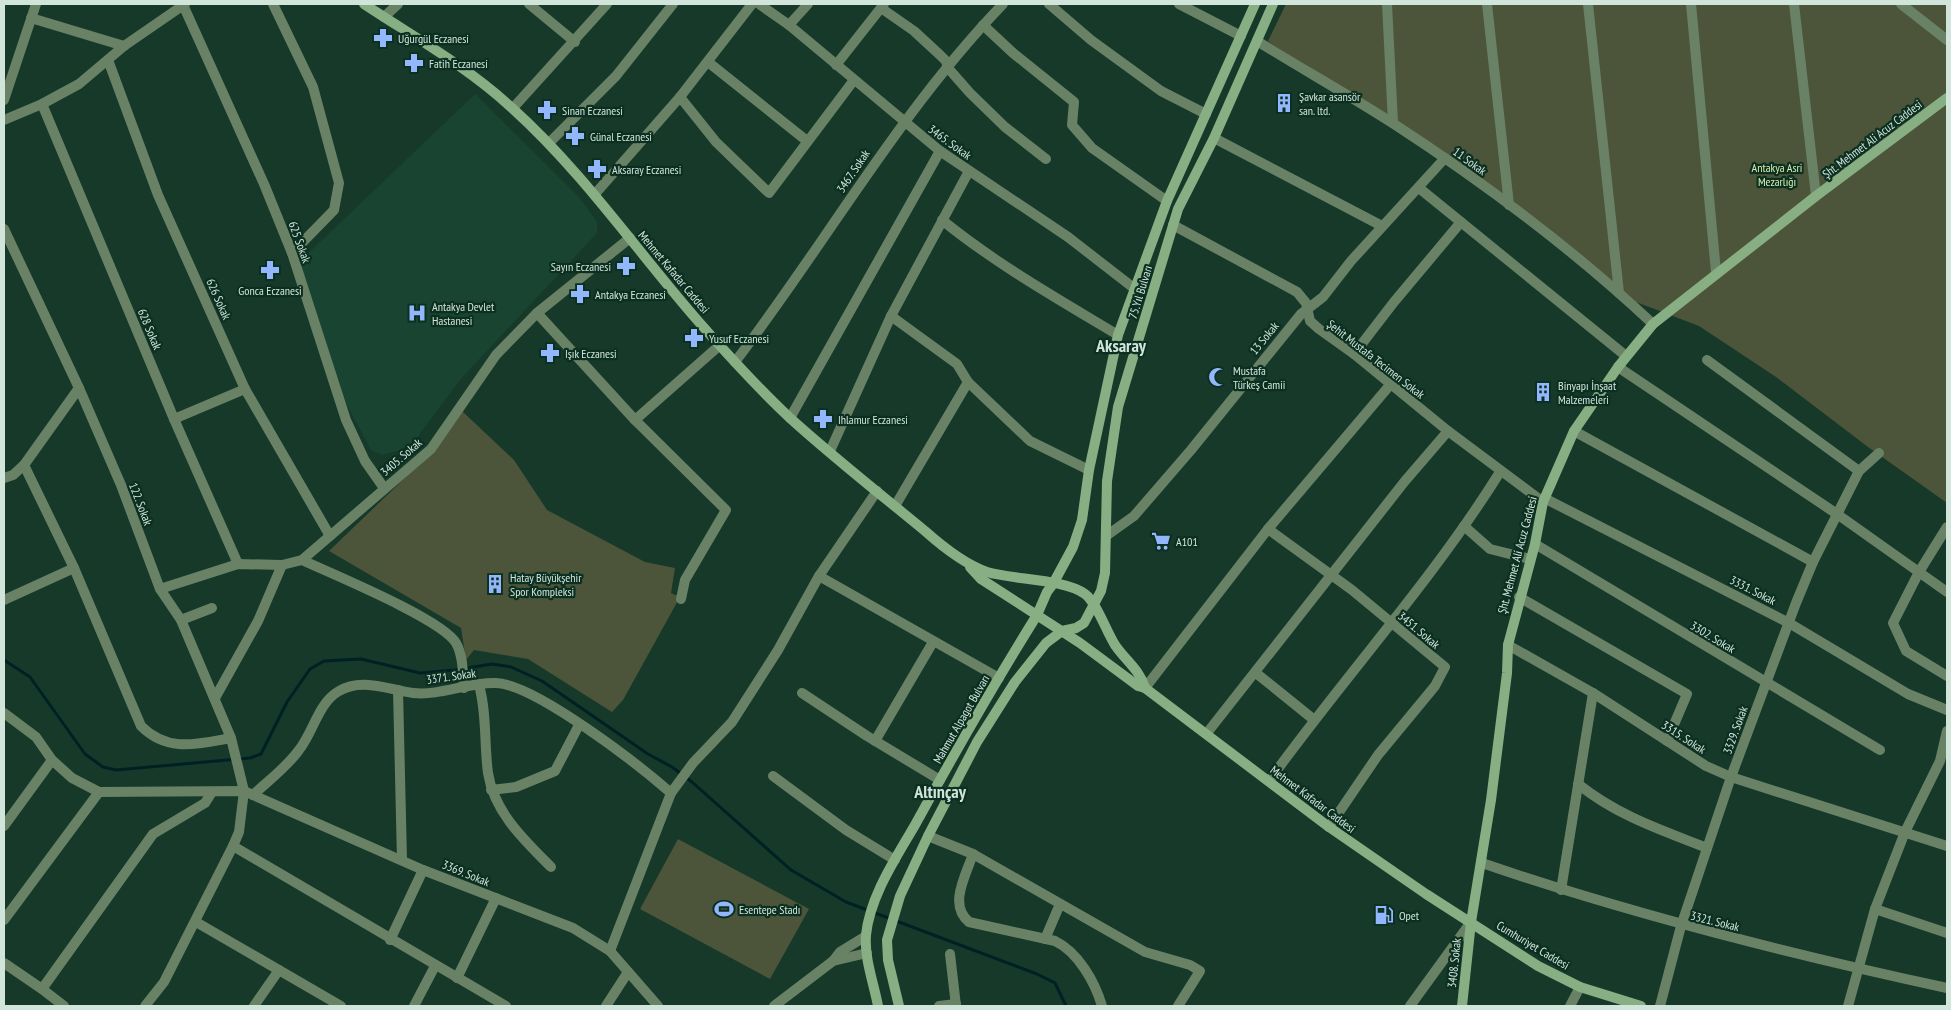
<svg xmlns="http://www.w3.org/2000/svg" width="1951" height="1010" font-family="'PT Sans Narrow',sans-serif">
  <style>
    .built { fill: #184431 }
    .green { fill: #4c543a }
    .lines { fill: none; stroke-linecap: round; stroke-linejoin: round }
    .stream { stroke: #002124; stroke-width: 3 }
    .street { stroke: #698266; stroke-width: 10 }
    .secondary { stroke: #87af83; stroke-width: 10 }
    .labels { text-anchor: middle; dominant-baseline: central; stroke-width: 4.5; stroke-linejoin: round; paint-order: stroke }
    .poi-label { font-size: 12px; fill: #d2e5db; stroke: #0b2f20; text-anchor: start }
    .street-label { font-size: 12px; fill: #d2e5db; stroke: #0b2f20 }
    .park-label { font-size: 12px; fill: #daedb1; stroke: #0b2f20 }
    .district-label { font-size: 18px; font-weight: bold; fill: #d2e5db; stroke: #0b2f20 }
  </style>
  <rect width="100%" height="100%" fill="#16392a"/>
  <path class="built" d="M 475,94 L 580,198 L 597,222 L 597,233 L 460,380 L 416,439 L 401,450 L 382,455 L 371,450 L 324,362 L 297,264 Z"/>
  <g class="green">
    <path d="M 1286,4 L 1947,4 L 1947,503 L 1868,447 L 1776,377 L 1699,326 L 1636,302 L 1528,220 L 1274,46 L 1268,41 Z"/>
    <path d="M 462,411 L 514,460 L 547,510 L 645,562 L 675,568 L 671,593 L 680,597 L 623,700 L 612,712 L 528,659 L 474,650 L 466,660 L 461,628 L 329,551 L 434,450 Z"/>
    <path d="M 678,839 L 809,909 L 770,979 L 640,909 Z"/>
  </g>
  <g class="lines">
    <path class="stream" d="M 4,660 L 30,677 L 85,754 L 103,767 L 116,770 L 250,758 L 261,754 L 287,702 L 310,669 L 324,661 L 361,659 L 420,673 L 455,670 L 492,664 L 511,667 L 542,681 L 648,754 L 672,767 L 692,782 L 791,870 L 846,902 L 1037,974 L 1055,983 L 1066,1006"/>
    <g class="street">
      <path d="M 273,4 L 313,87 L 339,183 L 334,210 L 292,253"/>
      <path d="M 529,4 L 575,42"/>
      <path d="M 759,4 L 789,25 L 940,151 L 1068,237 L 1135,289"/>
      <path d="M 1049,4 L 1091,40 L 1161,91 L 1206,114"/>
      <path d="M 1179,4 L 1241,36"/>
      <path d="M 1387,4 L 1393,123"/>
      <path d="M 1487,4 L 1509,205"/>
      <path d="M 1588,4 L 1619,293"/>
      <path d="M 1691,4 L 1716,272"/>
      <path d="M 1794,4 L 1816,196"/>
      <path d="M 1901,4 L 1947,40"/>
      <path d="M 184,7 L 264,184 L 292,253 L 346,420 L 365,461 L 384,488"/>
      <path d="M 881,8 L 914,31 L 940,55 L 946,61 L 948,68 L 970,93 L 1005,127 L 1046,159"/>
      <path d="M 384,17 L 398,4"/>
      <path d="M 31,18 L 124,46"/>
      <path d="M 789,25 L 808,4"/>
      <path d="M 983,25 L 1013,53 L 1074,102 L 1072,125 L 1092,148 L 1167,201"/>
      <path d="M 1257,41 C 1302,69 1349,95 1394,124 C 1483,182 1575,251 1653,324"/>
      <path d="M 108,60 L 158,195 L 245,389 L 330,536"/>
      <path d="M 708,62 L 807,141"/>
      <path d="M 836,65 L 884,4"/>
      <path d="M 680,97 L 716,142 L 769,193 L 854,80"/>
      <path d="M 4,100 L 36,4"/>
      <path d="M 42,104 L 174,419 L 238,564"/>
      <path d="M 513,108 L 607,4"/>
      <path d="M 4,120 L 42,104 L 79,84 L 124,46 L 185,4"/>
      <path d="M 1214,138 L 1382,226"/>
      <path d="M 549,143 L 616,76 L 673,4"/>
      <path d="M 1419,188 L 1626,356"/>
      <path d="M 595,194 L 680,97 L 752,4"/>
      <path d="M 942,220 C 996,264 1058,299 1118,335"/>
      <path d="M 1173,225 L 1297,292 L 1306,303 L 1310,321 L 1319,329 L 1354,354 L 1448,431 L 1543,502"/>
      <path d="M 4,229 L 79,388 L 121,485 L 160,589 L 181,620 L 231,738 L 244,791 L 239,832 L 233,846 L 164,982 L 145,1006"/>
      <path d="M 537,313 L 635,420 L 726,510 L 685,580 L 681,599"/>
      <path d="M 891,316 L 957,364 L 968,382 L 1030,441 L 1089,470"/>
      <path d="M 1354,354 L 1394,302 L 1461,222"/>
      <path d="M 1707,360 L 1859,471"/>
      <path d="M 735,362 C 826,243 899,112 1003,4"/>
      <path d="M 1618,367 L 1837,514 L 1947,592"/>
      <path d="M 790,418 L 940,151"/>
      <path d="M 174,419 L 245,389"/>
      <path d="M 635,420 L 720,345"/>
      <path d="M 1574,431 L 1813,562"/>
      <path d="M 830,451 L 891,316 L 969,171"/>
      <path d="M 24,465 L 74,568 L 141,726 C 168,753 197,744 231,738"/>
      <path d="M 4,478 L 13,475 L 24,465 L 79,388"/>
      <path d="M 1544,498 L 1789,623 L 1908,694 L 1947,710"/>
      <path d="M 895,506 L 968,382"/>
      <path d="M 1464,526 L 1490,549 L 1530,559"/>
      <path d="M 1947,527 L 1919,572 L 1893,623 L 1906,651 L 1947,676"/>
      <path d="M 1268,529 L 1352,590 L 1445,667 L 1435,686 L 1378,755 L 1329,827"/>
      <path d="M 1106,536 L 1134,516 L 1191,450 L 1301,314 L 1323,297 L 1351,261 L 1445,158"/>
      <path d="M 1535,544 L 1880,750"/>
      <path d="M 302,560 C 332,574 442,619 456,643 C 463,655 463,674 464,688"/>
      <path d="M 819,576 L 999,678"/>
      <path d="M 160,589 L 238,564 L 282,565 L 302,560 L 431,449 L 496,355 L 537,313 L 630,238"/>
      <path d="M 1519,597 L 1687,694 L 1667,741"/>
      <path d="M 4,600 L 74,568"/>
      <path d="M 181,620 L 212,608"/>
      <path d="M 1508,645 L 1593,693 L 1706,766 L 1731,777 L 1947,846"/>
      <path d="M 1256,673 L 1313,719"/>
      <path d="M 479,685 C 487,714 484,743 488,773 C 494,812 524,840 551,867"/>
      <path d="M 1145,688 L 1268,529 L 1390,385"/>
      <path d="M 398,690 L 402,860"/>
      <path d="M 802,693 L 867,736 L 940,780"/>
      <path d="M 215,698 L 258,621 L 282,565"/>
      <path d="M 4,713 L 36,737 L 52,760 L 72,778 L 99,792 L 244,791 L 423,870 L 573,928 L 610,951 L 658,1006"/>
      <path d="M 1207,733 L 1405,481 L 1448,431"/>
      <path d="M 875,741 L 933,642"/>
      <path d="M 773,776 L 846,830 L 895,860"/>
      <path d="M 1269,781 C 1344,677 1432,581 1500,472"/>
      <path d="M 1578,784 C 1618,816 1661,830 1707,848"/>
      <path d="M 491,790 L 516,787 L 555,771 L 579,725"/>
      <path d="M 253,795 C 269,780 287,767 299,750 C 314,731 318,703 339,691 C 362,677 389,690 413,693 C 441,696 468,682 496,683 C 535,684 639,765 671,793"/>
      <path d="M 4,826 L 52,760"/>
      <path d="M 928,836 L 973,854 C 966,875 948,905 969,922 L 1055,941 C 1078,952 1095,982 1102,1006"/>
      <path d="M 233,846 L 506,1006"/>
      <path d="M 973,854 L 1145,952 L 1190,965 L 1200,971 L 1178,1006"/>
      <path d="M 1482,863 C 1634,915 1790,954 1947,988"/>
      <path d="M 1561,890 L 1593,693"/>
      <path d="M 1875,909 L 1947,933"/>
      <path d="M 4,920 L 99,792"/>
      <path d="M 196,922 L 341,1006"/>
      <path d="M 1045,939 L 1060,904"/>
      <path d="M 390,940 L 423,870"/>
      <path d="M 610,951 L 671,793 L 693,763 L 732,722 L 778,650 L 819,576 L 877,491"/>
      <path d="M 950,954 L 956,1006"/>
      <path d="M 833,961 L 867,953"/>
      <path d="M 4,963 L 42,989 L 64,1006"/>
      <path d="M 457,978 L 496,898"/>
      <path d="M 42,989 L 153,834 L 205,803 L 212,792"/>
      <path d="M 254,1006 L 279,970"/>
      <path d="M 414,1006 L 435,966"/>
      <path d="M 606,1006 L 628,972"/>
      <path d="M 774,1006 L 833,961 L 840,952 L 866,936"/>
      <path d="M 939,1006 L 956,1004"/>
      <path d="M 1410,1006 L 1471,922"/>
      <path d="M 1570,1006 L 1580,987"/>
      <path d="M 1660,1006 L 1681,926 L 1731,777 L 1796,603 L 1813,562 L 1859,471 L 1879,453"/>
      <path d="M 1848,1006 L 1875,909 L 1905,832 L 1940,761 L 1947,731"/>
    </g>
    <g class="secondary">
      <path d="M 364,4 C 414,37 468,67 512,108 C 583,172 636,250 698,321 C 727,354 758,388 790,418 C 833,457 880,494 925,531 C 943,547 964,564 987,572 C 1014,580 1065,579 1085,594 C 1097,603 1106,631 1115,645 C 1125,660 1140,670 1145,688"/>
      <path d="M 970,567 L 981,579 L 1080,643 L 1138,686 L 1145,688 L 1329,827 L 1426,894 L 1538,966 L 1580,987 L 1641,1006"/>
      <path d="M 878,1006 C 874,984 864,958 866,935 C 870,896 896,858 915,825 C 954,754 994,684 1037,615 L 1047,592 L 1053,584 L 1073,547 L 1082,520 L 1089,470 L 1118,335 L 1167,201 L 1255,4"/>
      <path d="M 899,1006 L 888,960 L 887,940 L 900,896 L 928,836 L 977,742 L 1015,682 L 1046,643 L 1062,631 L 1076,628 L 1084,623 L 1101,591 L 1105,573 L 1107,481 L 1118,407 L 1178,209 L 1214,138 L 1273,4"/>
      <path d="M 1462,1006 L 1471,922 L 1491,800 L 1507,673 L 1508,645 L 1535,544 L 1543,502 L 1574,431 L 1618,367 L 1653,324 L 1816,196 L 1947,98"/>
    </g>
  </g>
  <defs>
    <g id="pharmacy-bare" transform="scale(1.5)"><path d="M-2-6h4v4h4v4h-4v4h-4v-4h-4v-4h4Z" fill="#93b7fd" stroke="#0b2f20" stroke-width="2.5" paint-order="stroke"/></g>
    <g id="building-bare" transform="scale(1.5)"><path d="M-4-6H4V6H1V3H-1V6H-4ZM-2.5-4.3h1.7v1.8h-1.7ZM.8-4.3h1.7v1.8H.8ZM-2.5-1h1.7V.8h-1.7ZM.8-1h1.7V.8H.8Z" fill="#93b7fd" stroke="#0b2f20" stroke-width="2.5" paint-order="stroke"/></g>
    <g id="hospital-bare" transform="scale(1.5)"><path d="M-5-5h3v3.5h4V-5h3V5h-3V1.5h-4V5h-3Z" fill="#93b7fd" stroke="#0b2f20" stroke-width="2.5" paint-order="stroke"/></g>
    <g id="mosque-bare" transform="scale(1.5)"><path d="M3.5-4.9A6 6 0 1 0 3.5 4.9A5 5 0 1 1 3.5-4.9Z" fill="#93b7fd" stroke="#0b2f20" stroke-width="2.5" paint-order="stroke"/></g>
    <g id="supermarket-bare" transform="scale(1.5)"><path d="M-6-5.5h2.5l.6 2H6L4.5 2H-2.5L-4.4-4H-6ZM-1.5 3.2a1.3 1.3 0 1 0 .1 0ZM3 3.2a1.3 1.3 0 1 0 .1 0Z" fill="#93b7fd" stroke="#0b2f20" stroke-width="2.5" paint-order="stroke"/></g>
    <g id="stadium-bare" transform="scale(1.5)"><path d="M0-5a6.5 5 0 1 0 0 10a6.5 5 0 1 0 0-10ZM-3.5-1.8h7v3.6h-7Z" fill="#93b7fd" stroke="#0b2f20" stroke-width="2.5" paint-order="stroke"/></g>
    <g id="fuel-bare" transform="scale(1.5)"><path d="M-5.5-6h7V0h2V4h1.3V-2.5L3-4.5l.8-.8L6-3V5H2.5V1h-1V6h-7ZM-4.2-4.7v3.2H.2V-4.7Z" fill="#93b7fd" stroke="#0b2f20" stroke-width="2.5" paint-order="stroke"/></g>
  </defs>
  <g fill-rule="evenodd">
    <use href="#pharmacy-bare" x="383" y="38"/>
    <use href="#pharmacy-bare" x="414" y="63"/>
    <use href="#building-bare" x="1284" y="103"/>
    <use href="#pharmacy-bare" x="547" y="110"/>
    <use href="#pharmacy-bare" x="575" y="136"/>
    <use href="#pharmacy-bare" x="597" y="169"/>
    <use href="#pharmacy-bare" x="626" y="266"/>
    <use href="#pharmacy-bare" x="270" y="270"/>
    <use href="#pharmacy-bare" x="580" y="294"/>
    <use href="#hospital-bare" x="417" y="313"/>
    <use href="#pharmacy-bare" x="694" y="338"/>
    <use href="#pharmacy-bare" x="550" y="353"/>
    <use href="#mosque-bare" x="1218" y="377"/>
    <use href="#building-bare" x="1543" y="392"/>
    <use href="#pharmacy-bare" x="823" y="419"/>
    <use href="#supermarket-bare" x="1161" y="541"/>
    <use href="#building-bare" x="495" y="584"/>
    <use href="#stadium-bare" x="724" y="909"/>
    <use href="#fuel-bare" x="1384" y="915"/>
  </g>
  <g class="labels">
    <g class="poi-label">
      <text x="398" y="38">Uğurgül Eczanesi</text>
      <text x="429" y="63">Fatih Eczanesi</text>
      <text x="1299" y="96">Şavkar asansör<tspan x="1299" dy="14">san. ltd.</tspan></text>
      <text x="562" y="110">Sinan Eczanesi</text>
      <text x="590" y="136">Günal Eczanesi</text>
      <text x="612" y="169">Aksaray Eczanesi</text>
      <text x="611" y="266" text-anchor="end">Sayın Eczanesi</text>
      <text x="270" y="290" text-anchor="middle">Gonca Eczanesi</text>
      <text x="595" y="294">Antakya Eczanesi</text>
      <text x="432" y="306">Antakya Devlet<tspan x="432" dy="14">Hastanesi</tspan></text>
      <text x="709" y="338">Yusuf Eczanesi</text>
      <text x="565" y="353">Işık Eczanesi</text>
      <text x="1233" y="370">Mustafa<tspan x="1233" dy="14">Türkeş Camii</tspan></text>
      <text x="1558" y="385">Binyapı İnşaat<tspan x="1558" dy="14">Malzemeleri</tspan></text>
      <text x="838" y="419">Ihlamur Eczanesi</text>
      <text x="1176" y="541">A101</text>
      <text x="510" y="577">Hatay Büyükşehir<tspan x="510" dy="14">Spor Kompleksi</tspan></text>
      <text x="739" y="909">Esentepe Stadı</text>
      <text x="1399" y="915">Opet</text>
    </g>
    <g class="street-label">
      <text transform="translate(1872 139) rotate(-37)">Şht. Mehmet Ali Acuz Caddesi</text>
      <text transform="translate(950 142) rotate(36)">3465. Sokak</text>
      <text transform="translate(1470 161) rotate(36)">11 Sokak</text>
      <text transform="translate(853 171) rotate(-56)">3467. Sokak</text>
      <text transform="translate(300 242) rotate(70)">625 Sokak</text>
      <text transform="translate(674 272) rotate(50)">Mehmet Kafadar Caddesi</text>
      <text transform="translate(1140 292) rotate(-73)">75.Yıl Bulvarı</text>
      <text transform="translate(219 299) rotate(66)">626 Sokak</text>
      <text transform="translate(150 329) rotate(67)">628 Sokak</text>
      <text transform="translate(1264 338) rotate(-51)">13 Sokak</text>
      <text transform="translate(1376 359) rotate(38)">Şehit Mustafa Tecimen Sokak</text>
      <text transform="translate(401 457) rotate(-41)">3405. Sokak</text>
      <text transform="translate(141 504) rotate(69)">122. Sokak</text>
      <text transform="translate(1517 555) rotate(-75)">Şht. Mehmet Ali Acuz Caddesi</text>
      <text transform="translate(1753 590) rotate(27)">3331. Sokak</text>
      <text transform="translate(1419 630) rotate(40)">3451. Sokak</text>
      <text transform="translate(1713 637) rotate(31)">3302. Sokak</text>
      <text transform="translate(451 676) rotate(-8)">3371. Sokak</text>
      <text transform="translate(961 719) rotate(-60)">Mahmut Alpagot Bulvarı</text>
      <text transform="translate(1735 730) rotate(-70)">3329. Sokak</text>
      <text transform="translate(1684 737) rotate(33)">3315. Sokak</text>
      <text transform="translate(1313 799) rotate(37)">Mehmet Kafadar Caddesi</text>
      <text transform="translate(466 873) rotate(22)">3369. Sokak</text>
      <text transform="translate(1715 921) rotate(14)">3321. Sokak</text>
      <text transform="translate(1533 945) rotate(31)">Cumhuriyet Caddesi</text>
      <text transform="translate(1454 963) rotate(-84)">3408. Sokak</text>
    </g>
    <g class="park-label">
      <text x="1777" y="167">Antakya Asri<tspan x="1777" dy="14">Mezarlığı</tspan></text>
    </g>
    <g class="district-label">
      <text x="1121" y="345">Aksaray</text>
      <text x="940" y="791">Altınçay</text>
    </g>
  </g>
  <rect width="1951" height="1010" fill="none" stroke="#d2e5db" stroke-width="10"/>
</svg>
